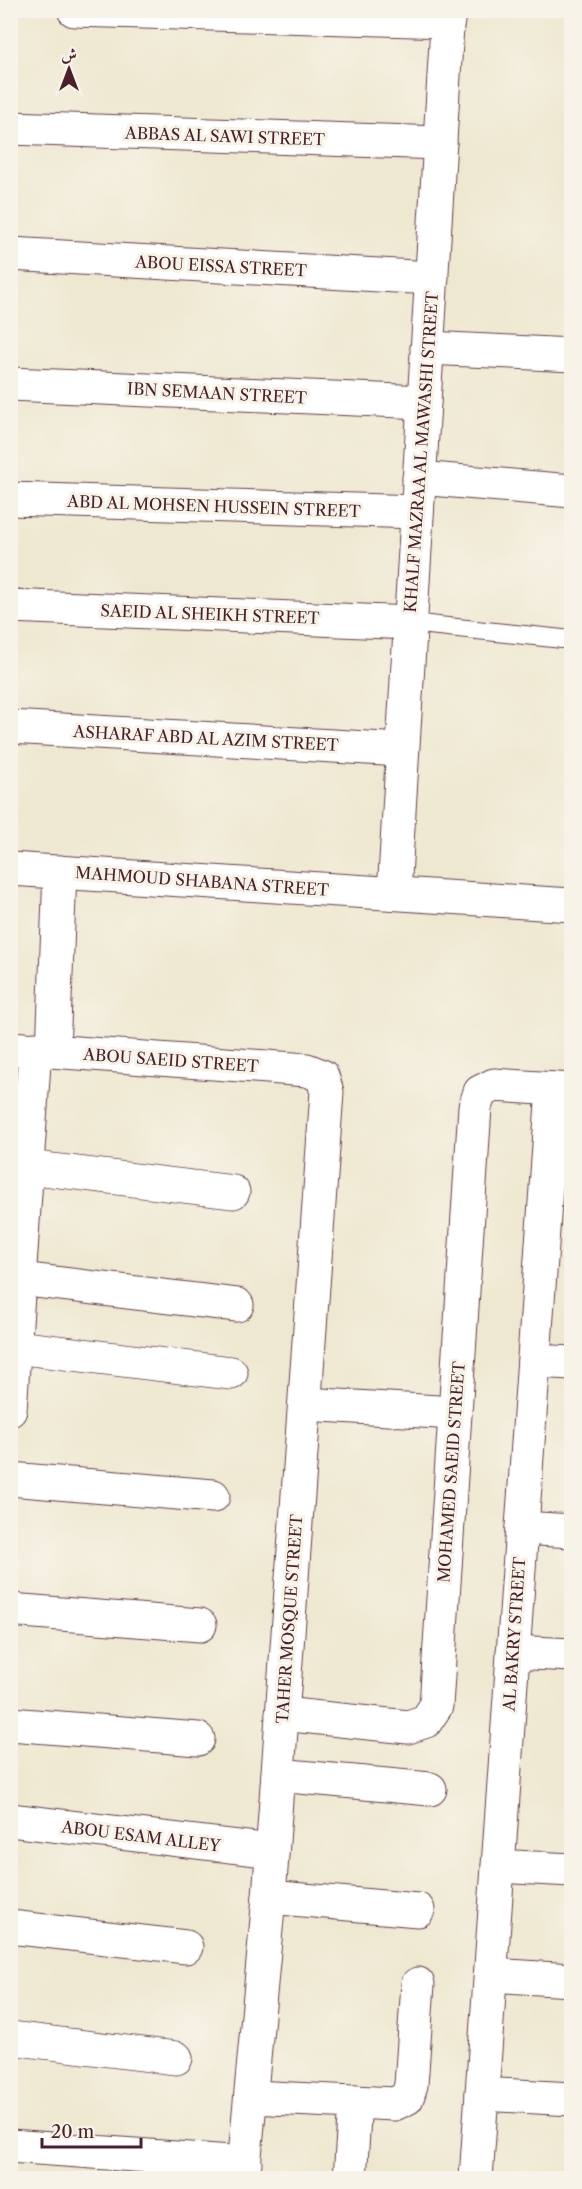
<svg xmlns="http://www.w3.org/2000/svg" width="582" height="2189" font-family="'Libre Caslon Text',Amiri,serif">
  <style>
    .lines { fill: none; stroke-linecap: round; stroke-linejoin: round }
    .service-casing { stroke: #633d44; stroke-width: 20 }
    .minor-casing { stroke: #633d44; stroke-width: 35 }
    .service { stroke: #fff; stroke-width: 18 }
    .minor { stroke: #fff; stroke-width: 33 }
    .labels { text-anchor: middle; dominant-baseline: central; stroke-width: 6; stroke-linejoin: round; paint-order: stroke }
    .street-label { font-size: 16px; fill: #4a1f2b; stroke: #f7f3e8 }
  </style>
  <rect width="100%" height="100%" fill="#f7f3e8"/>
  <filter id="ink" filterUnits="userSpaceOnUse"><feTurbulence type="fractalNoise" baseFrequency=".0167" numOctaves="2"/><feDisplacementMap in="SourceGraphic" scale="12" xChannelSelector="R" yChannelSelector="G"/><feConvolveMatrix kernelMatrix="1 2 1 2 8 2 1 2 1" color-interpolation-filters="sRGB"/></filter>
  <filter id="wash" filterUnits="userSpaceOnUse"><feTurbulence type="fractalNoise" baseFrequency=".008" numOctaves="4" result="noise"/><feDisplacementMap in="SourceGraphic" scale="24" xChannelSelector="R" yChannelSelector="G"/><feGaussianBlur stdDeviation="1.35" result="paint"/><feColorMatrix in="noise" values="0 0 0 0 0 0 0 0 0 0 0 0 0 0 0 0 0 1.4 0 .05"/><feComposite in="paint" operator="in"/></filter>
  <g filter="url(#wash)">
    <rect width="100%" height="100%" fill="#eee8d0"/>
  </g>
  <g filter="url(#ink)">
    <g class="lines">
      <g class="service-casing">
        <path id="service" d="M 410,623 L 572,640"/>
      </g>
      <g class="minor-casing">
        <g id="minor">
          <path d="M 74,10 L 448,21"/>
          <path d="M 10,128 L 440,143"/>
          <path d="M 10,254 L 432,278"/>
          <path d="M 427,348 L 572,355"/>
          <path d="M 10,384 L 424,402"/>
          <path d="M 419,478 L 572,491"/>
          <path d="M 10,499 L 417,512"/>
          <path d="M 10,606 L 410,623"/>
          <path d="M 10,727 L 402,750"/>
          <path d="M 10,869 L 572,905"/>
          <path d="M 394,893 L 448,10"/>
          <path d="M 10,1048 L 307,1070 L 322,1076 L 327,1092 L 269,1897 L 243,2178"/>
          <path d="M 53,1051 L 60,872"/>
          <path d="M 27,1167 L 233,1192"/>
          <path d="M 20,1279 L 237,1305"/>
          <path d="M 15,1347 L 231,1373"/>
          <path d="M 534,1361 L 572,1363"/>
          <path d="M 305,1404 L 455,1413"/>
          <path d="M 10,1410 L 35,1049"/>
          <path d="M 10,1479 L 213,1496"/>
          <path d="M 522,1528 L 572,1531"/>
          <path d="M 10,1610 L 200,1625"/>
          <path d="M 513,1652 L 572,1655"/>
          <path d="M 282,1714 L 408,1727 L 426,1721 L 436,1706 L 475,1107 L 480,1092 L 494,1085 L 572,1090"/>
          <path d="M 10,1724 L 198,1739"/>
          <path d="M 278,1775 L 430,1789"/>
          <path d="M 10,1820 L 272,1851"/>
          <path d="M 498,1866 L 572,1870"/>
          <path d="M 269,1897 L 418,1910"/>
          <path d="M 10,1927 L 186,1947"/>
          <path d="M 491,1975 L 572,1980"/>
          <path d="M 10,2038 L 176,2058"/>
          <path d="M 482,2094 L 572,2099"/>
          <path d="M 252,2097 L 394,2104 L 407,2098 L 411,2085 L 418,1984"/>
          <path d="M 10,2146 L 245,2163"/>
          <path d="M 350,2178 L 355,2102"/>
          <path d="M 476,2178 L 553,1089"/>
        </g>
      </g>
      <use href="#service" class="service"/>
      <use href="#minor" class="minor"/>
    </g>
  </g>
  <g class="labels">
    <g class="street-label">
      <text transform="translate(225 136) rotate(2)">ABBAS AL SAWI STREET</text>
      <text transform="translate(221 266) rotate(3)">ABOU EISSA STREET</text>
      <text transform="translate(217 393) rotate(3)">IBN SEMAAN STREET</text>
      <text transform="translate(421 452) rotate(-86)">KHALF MAZRAA AL MAWASHI STREET</text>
      <text transform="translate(214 506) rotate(2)">ABD AL MOHSEN HUSSEIN STREET</text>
      <text transform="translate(210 614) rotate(2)">SAEID AL SHEIKH STREET</text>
      <text transform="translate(206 738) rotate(3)">ASHARAF ABD AL AZIM STREET</text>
      <text transform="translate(202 881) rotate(4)">MAHMOUD SHABANA STREET</text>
      <text transform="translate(171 1060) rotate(4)">ABOU SAEID STREET</text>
      <text transform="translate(451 1472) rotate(-86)">MOHAMED SAEID STREET</text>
      <text transform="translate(289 1619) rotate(-86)">TAHER MOSQUE STREET</text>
      <text transform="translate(514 1634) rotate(-86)">AL BAKRY STREET</text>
      <text transform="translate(141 1836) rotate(7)">ABOU ESAM ALLEY</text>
    </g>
  </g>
  <rect width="582" height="2189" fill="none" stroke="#f7f3e8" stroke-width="36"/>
  <g transform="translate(69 69)" stroke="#f7f3e8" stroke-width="4.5" paint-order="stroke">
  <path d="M0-4.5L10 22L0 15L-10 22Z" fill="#4a1f2b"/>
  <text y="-9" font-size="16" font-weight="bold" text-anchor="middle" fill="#4a1f2b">ش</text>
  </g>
  <path d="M42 2138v9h99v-9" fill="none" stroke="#4a1f2b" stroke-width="3"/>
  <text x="51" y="2138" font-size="18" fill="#4a1f2b" stroke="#f7f3e8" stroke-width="4.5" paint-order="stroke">20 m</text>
</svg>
